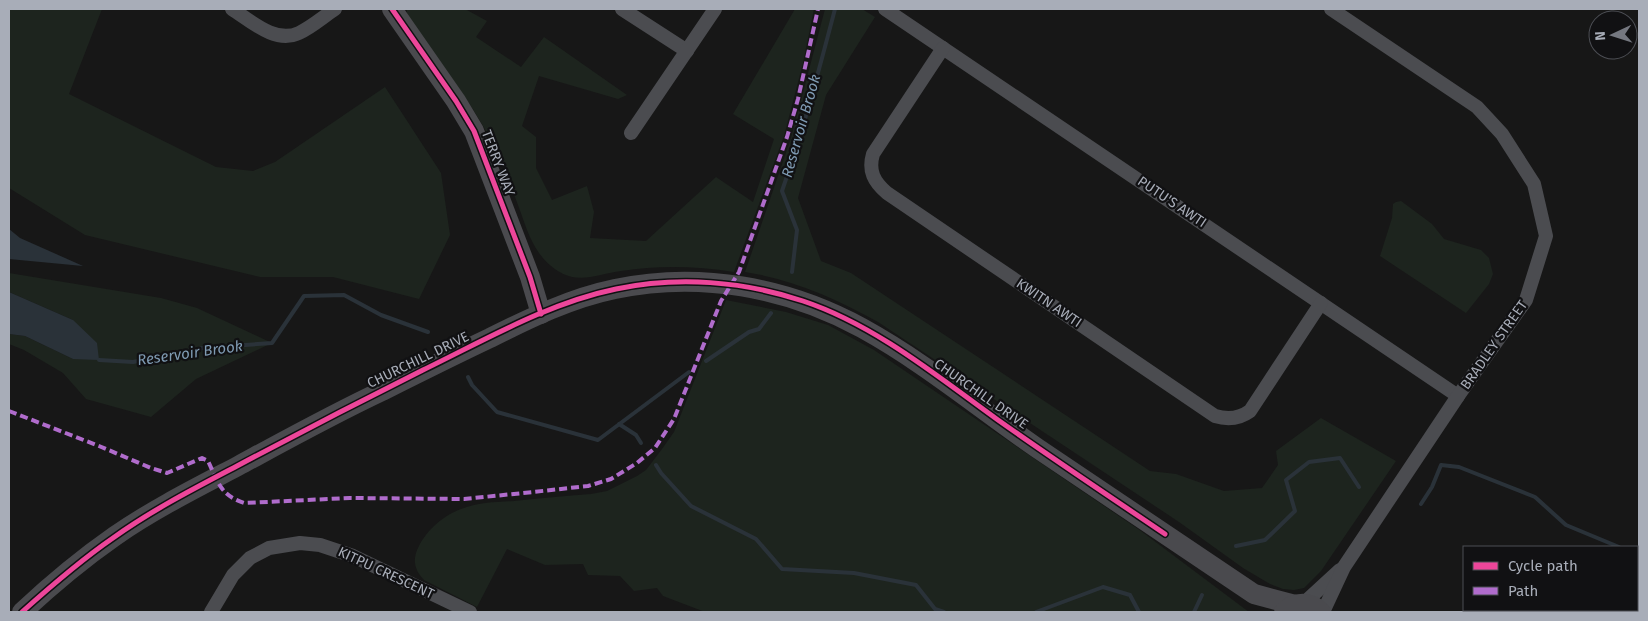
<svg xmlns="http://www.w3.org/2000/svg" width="1648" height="621" font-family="'Fira Sans',sans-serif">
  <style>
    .green { fill: #1d241e }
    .water { fill: #2a3239 }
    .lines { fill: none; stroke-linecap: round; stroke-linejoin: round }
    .stream { stroke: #2a3239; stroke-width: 4 }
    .street { stroke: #4b4c50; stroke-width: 14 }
    .secondary { stroke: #4a4a4e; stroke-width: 20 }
    .quiet { stroke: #b06ccc; stroke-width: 4; stroke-dasharray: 8 4; stroke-linecap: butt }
    .cycleway-casing { stroke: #111113; stroke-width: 8 }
    .cycleway { stroke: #ed469a; stroke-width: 5 }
    .labels { text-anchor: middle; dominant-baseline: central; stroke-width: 4.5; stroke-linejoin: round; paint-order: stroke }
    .street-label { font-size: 14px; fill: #a8adb8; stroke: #111113 }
    .water-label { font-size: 15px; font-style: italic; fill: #7f9bb3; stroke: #111113 }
  </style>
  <rect width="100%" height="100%" fill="#171717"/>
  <g class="green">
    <path d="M 9,9 L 102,9 L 69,94 L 216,167 L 253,171 L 275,162 L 385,87 L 441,173 L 450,235 L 419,299 L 333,277 L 260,277 L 85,235 L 9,188 Z"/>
    <path d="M 407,9 L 465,9 L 487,21 L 476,37 L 521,67 L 544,37 L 627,95 L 618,99 L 539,76 L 522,126 L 536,137 L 536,168 L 552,200 L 587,186 L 594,212 L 590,238 L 646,241 L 716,177 L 753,202 L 774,139 L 733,114 L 795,9 L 814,9 L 803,63 L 784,136 L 734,272 C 696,266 659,265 621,271 C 605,273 588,280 572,277 C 559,274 547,264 539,253 C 529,239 524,221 518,205 C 510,183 502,162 492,142 C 468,97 436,57 407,16 Z"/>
    <path d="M 825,9 L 862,9 L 875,17 L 826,95 L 798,198 L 821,261 L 851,273 L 1150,471 L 1176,474 L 1224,491 L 1262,488 L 1278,465 L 1276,451 L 1321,418 L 1396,461 L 1321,571 L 1304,588 L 1294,590 L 1283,589 L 1270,584 L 1243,568 L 1179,522 L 878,322 C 834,298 795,280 745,272 L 791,138 Z"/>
    <path d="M 1401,201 L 1432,224 L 1444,239 L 1481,250 L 1489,258 L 1493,274 L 1489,284 L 1466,313 L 1380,256 L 1392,218 L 1393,204 L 1396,202 Z"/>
    <path d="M 9,273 L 161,298 L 197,308 L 272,343 L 196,379 L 151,417 L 86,399 L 63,373 L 24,350 L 9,344 L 9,334 L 25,336 L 73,359 L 73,320 L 9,292 Z"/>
    <path d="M 726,300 L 786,312 L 828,325 L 874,350 L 1141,531 L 1249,612 L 705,612 L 663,596 L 657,588 L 634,591 L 620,576 L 588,575 L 583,564 L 545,565 L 507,549 L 477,607 L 424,580 C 414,570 412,559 419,546 C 427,530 444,515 461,509 C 478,502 497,502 514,501 C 540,498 565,496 591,494 L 607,491 L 637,476 L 646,470 L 662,449 L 674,432 Z"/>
  </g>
  <g class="water">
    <path d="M 9,229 L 20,238 L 83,266 L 9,259 Z"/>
    <path d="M 9,292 L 73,320 L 97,343 L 99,360 L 73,359 L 25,336 L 9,334 Z"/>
  </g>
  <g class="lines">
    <g class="stream">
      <path d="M 792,272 L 797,230 L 782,191 C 803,131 819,70 835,9"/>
      <path d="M 99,360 L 133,362 L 203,348 L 272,343 L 304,296 L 344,295 L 381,315 L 428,332"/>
      <path d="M 706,361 L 749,332 L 759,329 L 771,313"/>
      <path d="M 468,377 L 472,385 L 497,412 L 598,440 L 689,372"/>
      <path d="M 619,424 L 636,435 L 641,443"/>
      <path d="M 656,465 L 661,473 L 691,506 L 756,539 L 782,569 L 854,573 L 916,585 L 935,609 L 944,612"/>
      <path d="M 1421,504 L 1432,487 L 1441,465 L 1459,467 L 1535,497 L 1566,525 L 1619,547"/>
      <path d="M 1236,546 L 1265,540 L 1295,511 L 1286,480 L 1309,462 L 1340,458 L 1359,487"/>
      <path d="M 1637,554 L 1639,555"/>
      <path d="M 1036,612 L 1103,587 L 1130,595 L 1139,612"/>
      <path d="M 1194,612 L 1202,595"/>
    </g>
    <g class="street">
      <path d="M 232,9 C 251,21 275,44 299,33 C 312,27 323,17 335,9"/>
      <path d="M 622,9 L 687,51"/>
      <path d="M 885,9 L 1458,396"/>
      <path d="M 943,48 L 873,154 C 868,171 874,182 887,193 L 1215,416 C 1228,420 1239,419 1250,411 L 1321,303"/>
      <path d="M 631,133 L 715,9"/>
      <path d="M 1303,604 L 1340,570"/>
      <path d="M 211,612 L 233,575 L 250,558 L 269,548 L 300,543 L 320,545 L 353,556 L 470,612"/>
      <path d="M 1323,612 L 1344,567 L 1458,396 L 1526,300 L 1546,236 L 1534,184 L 1502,134 L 1477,107 L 1331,9"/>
    </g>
    <g class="secondary">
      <path d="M 392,9 L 456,101 L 474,131 L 530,277 L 541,314"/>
      <path d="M 22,612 C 51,585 82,559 115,536 C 154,509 196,488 238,466 C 286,440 333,414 382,391 C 418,373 454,355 490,338 C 530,318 571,298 615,289 C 699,271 787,287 862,328 C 924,362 979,408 1037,448 C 1109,497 1182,545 1254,594 L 1295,605"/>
      <path d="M 1284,612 C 1295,601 1310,601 1321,612"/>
    </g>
    <path class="quiet" d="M 9,411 L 99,446 L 151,468 L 167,473 L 202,458 L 208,461 C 218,482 220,495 244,503 L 350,498 L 464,499 L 533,492 L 588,486 L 611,479 L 637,463 L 655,448 L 674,419 L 721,301 L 739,272 L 787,137 L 798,99 L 818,9"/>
    <g class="cycleway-casing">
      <g id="cycleway">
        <path d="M 392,9 L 456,101 L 474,131 L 530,277 L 541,314"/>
        <path d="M 22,612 C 51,586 81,560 113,538 C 152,510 195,488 237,466 C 299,433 361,401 423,370 C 485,340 548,303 616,289 C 678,276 743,281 803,301 C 875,325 937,376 998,420 C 1053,459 1109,496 1165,534"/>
      </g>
    </g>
    <use href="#cycleway" class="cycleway"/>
  </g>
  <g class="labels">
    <g class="street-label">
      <text transform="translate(498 163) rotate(69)">TERRY WAY</text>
      <text transform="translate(1172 202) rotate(34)">PUTU'S AWTI</text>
      <text transform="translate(1049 303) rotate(34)">KWITN AWTI</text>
      <text transform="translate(1494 345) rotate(-55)">BRADLEY STREET</text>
      <text transform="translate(418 360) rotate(-26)">CHURCHILL DRIVE</text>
      <text transform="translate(981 394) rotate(35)">CHURCHILL DRIVE</text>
      <text transform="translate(386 573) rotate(25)">KITPU CRESCENT</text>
    </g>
    <g class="water-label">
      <text transform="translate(801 126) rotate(-74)">Reservoir Brook</text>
      <text transform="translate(190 353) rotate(-8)">Reservoir Brook</text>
    </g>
  </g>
  <rect width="1648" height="621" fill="none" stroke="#a8adb8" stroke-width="20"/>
  <rect x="1463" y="546" width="175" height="65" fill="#111113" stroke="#4d4f55"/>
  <rect x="1473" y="562" width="25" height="8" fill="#ed469a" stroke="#4d4f55"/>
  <text x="1508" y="571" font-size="15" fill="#a8adb8">Cycle path</text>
  <rect x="1473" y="587" width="25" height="8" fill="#b06ccc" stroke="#4d4f55"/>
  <text x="1508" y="596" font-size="15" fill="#a8adb8">Path</text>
  <g transform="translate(1613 35) rotate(266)"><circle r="24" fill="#111113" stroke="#4d4f55"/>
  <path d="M0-4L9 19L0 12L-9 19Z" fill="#757880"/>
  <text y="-8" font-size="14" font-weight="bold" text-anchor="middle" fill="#a8adb8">N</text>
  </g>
</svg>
